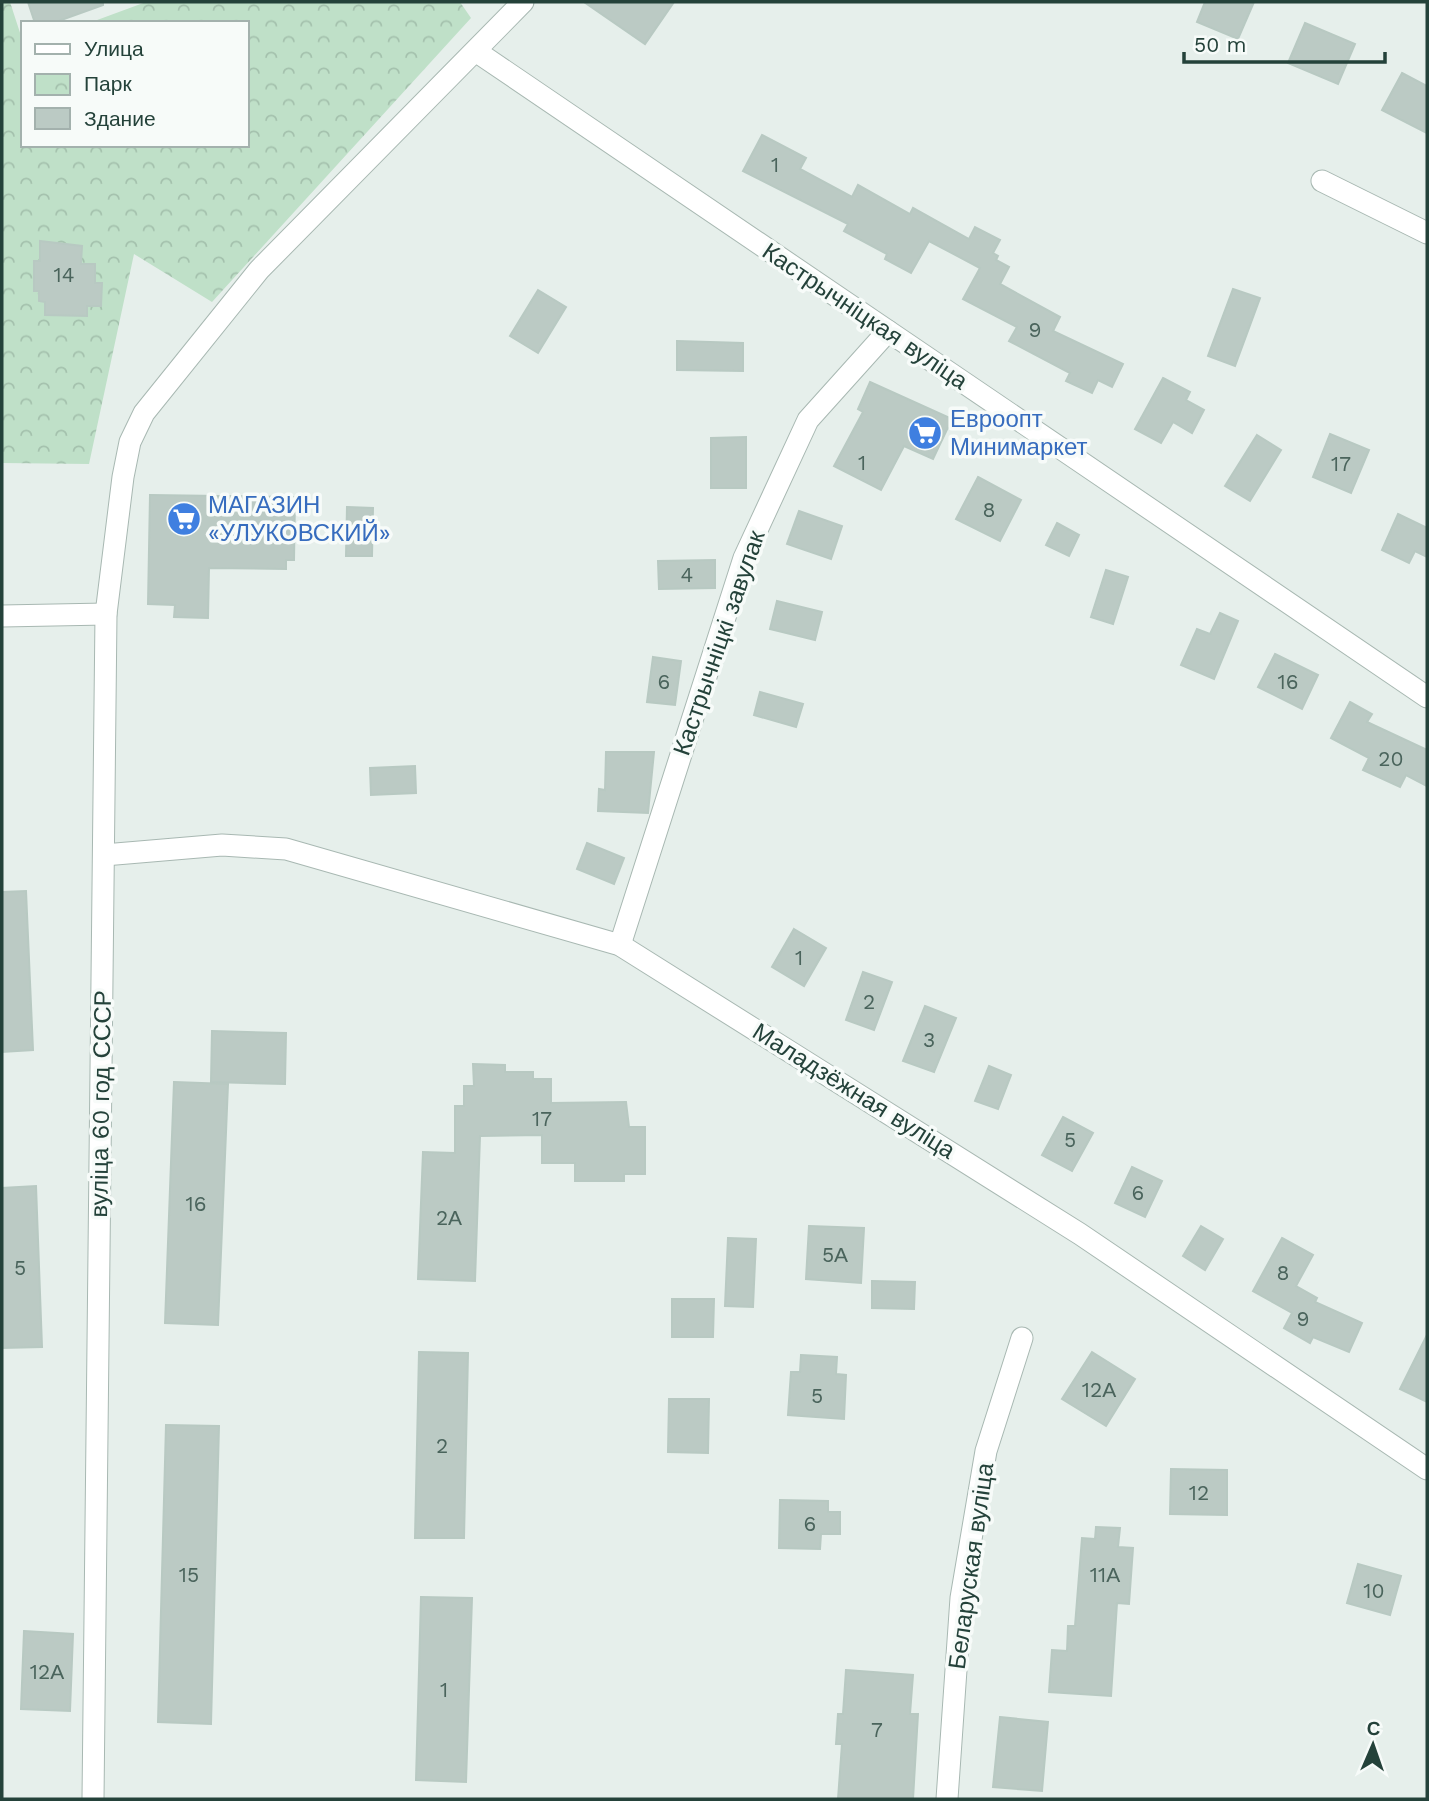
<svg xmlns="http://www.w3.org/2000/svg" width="1429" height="1801" font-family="'Work Sans',sans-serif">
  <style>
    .park { fill: url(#park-crowns) }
    .building { fill: #bbcac4; stroke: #b8c9c2; stroke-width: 2 }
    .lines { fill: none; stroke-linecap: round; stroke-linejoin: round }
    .minor-casing { stroke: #a8b8b2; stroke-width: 23 }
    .minor { stroke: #fff; stroke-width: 21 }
    .labels { text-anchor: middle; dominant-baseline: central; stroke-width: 7; stroke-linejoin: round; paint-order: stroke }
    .number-label { font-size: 21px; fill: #4a645c }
    .street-label { font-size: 24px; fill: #24423a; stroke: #f7fbf9 }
    .shop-label { font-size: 24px; fill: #366cbe; stroke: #f7fbf9; text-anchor: start }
  </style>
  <defs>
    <pattern id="park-crowns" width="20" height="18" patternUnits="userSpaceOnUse" patternTransform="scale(1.75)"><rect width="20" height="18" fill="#bfe0c8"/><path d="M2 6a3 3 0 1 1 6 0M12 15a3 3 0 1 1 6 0" fill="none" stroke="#a4c1ad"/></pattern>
  </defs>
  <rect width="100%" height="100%" fill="#e6efeb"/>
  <path class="park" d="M 2,2 L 10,2 L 23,42 L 23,145 L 247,145 L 247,23 L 89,23 L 146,2 L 460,2 L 471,18 L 212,302 L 134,254 L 89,464 L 2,463 Z"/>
  <g class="building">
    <path d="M 28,2 L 103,2 L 103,5 L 53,23 L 35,23 Z"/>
    <path d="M 584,2 L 674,2 L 645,44 Z"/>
    <path d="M 1205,2 L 1254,2 L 1238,39 L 1197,22 Z"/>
    <path d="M 1305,23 L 1355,44 L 1338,84 L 1288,63 Z"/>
    <path d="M 1402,73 L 1427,86 L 1427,133 L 1382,110 Z"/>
    <path d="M 762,135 L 806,158 L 800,169 L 852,197 L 858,185 L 910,214 L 913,208 L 969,239 L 975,227 L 1000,240 L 993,253 L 998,256 L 996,260 L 1009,267 L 1000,284 L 1060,317 L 1053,331 L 1123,364 L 1112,387 L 1098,380 L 1092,393 L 1066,381 L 1070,373 L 1009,341 L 1017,327 L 963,299 L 980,268 L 929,241 L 911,273 L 885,259 L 887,254 L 844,231 L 848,224 L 743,171 Z"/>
    <path d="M 40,241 L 82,246 L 81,264 L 95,264 L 95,283 L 102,283 L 101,306 L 87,306 L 87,316 L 45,315 L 45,302 L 39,301 L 39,291 L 34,291 L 34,261 L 40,261 Z"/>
    <path d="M 1233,289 L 1260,298 L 1235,366 L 1208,356 Z"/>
    <path d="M 538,290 L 566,307 L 538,353 L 510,336 Z"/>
    <path d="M 677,341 L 743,343 L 743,371 L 677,370 Z"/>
    <path d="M 1163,378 L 1190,392 L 1186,400 L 1204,410 L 1192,433 L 1173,422 L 1161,443 L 1135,429 Z"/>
    <path d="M 870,382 L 952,419 L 933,459 L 904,446 L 881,490 L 834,466 L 863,412 L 858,409 Z"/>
    <path d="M 1330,434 L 1369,450 L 1351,493 L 1313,477 Z"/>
    <path d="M 1257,435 L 1281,450 L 1250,501 L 1225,486 Z"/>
    <path d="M 746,437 L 746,488 L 711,488 L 711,438 Z"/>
    <path d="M 978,477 L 1021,500 L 1000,541 L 956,519 Z"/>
    <path d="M 150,495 L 295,497 L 294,560 L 286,560 L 286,569 L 209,568 L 208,618 L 174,617 L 175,605 L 148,604 Z"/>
    <path d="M 347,507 L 373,508 L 372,556 L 346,556 Z"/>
    <path d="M 799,511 L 842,526 L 831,559 L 787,544 Z"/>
    <path d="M 1398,514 L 1427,528 L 1427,557 L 1415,551 L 1409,563 L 1382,550 Z"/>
    <path d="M 1057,523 L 1079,535 L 1069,556 L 1046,545 Z"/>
    <path d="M 715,560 L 715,588 L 659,589 L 658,561 Z"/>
    <path d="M 1106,570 L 1128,577 L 1113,624 L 1091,617 Z"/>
    <path d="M 777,601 L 822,612 L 815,640 L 770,629 Z"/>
    <path d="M 1220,613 L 1238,621 L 1214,679 L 1181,665 L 1197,629 L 1210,634 Z"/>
    <path d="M 1275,654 L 1318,675 L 1302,709 L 1258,687 Z"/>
    <path d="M 653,657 L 681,661 L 675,705 L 647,702 Z"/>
    <path d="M 760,692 L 803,704 L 796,727 L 754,715 Z"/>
    <path d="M 1350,702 L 1372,714 L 1367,722 L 1427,750 L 1427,786 L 1406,775 L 1400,787 L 1363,770 L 1369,758 L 1331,738 Z"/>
    <path d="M 606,752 L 654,752 L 648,813 L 598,811 L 599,789 L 605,790 Z"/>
    <path d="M 415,766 L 416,793 L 371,795 L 370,768 Z"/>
    <path d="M 587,843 L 624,858 L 614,884 L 577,869 Z"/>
    <path d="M 26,891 L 33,1050 L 2,1052 L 2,892 Z"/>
    <path d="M 794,929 L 826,948 L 804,986 L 772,967 Z"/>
    <path d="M 863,972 L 892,982 L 874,1030 L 846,1020 Z"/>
    <path d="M 925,1006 L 956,1018 L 934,1072 L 903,1061 Z"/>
    <path d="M 212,1031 L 286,1033 L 285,1084 L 211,1082 Z"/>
    <path d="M 473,1064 L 505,1065 L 505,1072 L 533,1072 L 533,1079 L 551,1079 L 551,1103 L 626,1102 L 629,1127 L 645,1127 L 645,1174 L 624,1174 L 624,1181 L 575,1181 L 575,1163 L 542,1163 L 542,1135 L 480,1136 L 475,1281 L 418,1279 L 423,1152 L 455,1153 L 455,1106 L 464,1106 L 464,1086 L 474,1086 Z"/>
    <path d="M 989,1066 L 1011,1075 L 998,1109 L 975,1101 Z"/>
    <path d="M 174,1082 L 228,1084 L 218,1325 L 165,1323 Z"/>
    <path d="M 1063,1117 L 1093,1133 L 1072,1171 L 1042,1155 Z"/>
    <path d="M 1132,1167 L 1162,1181 L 1145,1217 L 1115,1203 Z"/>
    <path d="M 36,1186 L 42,1347 L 2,1348 L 2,1188 Z"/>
    <path d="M 809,1226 L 864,1228 L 861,1283 L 806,1279 Z"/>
    <path d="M 1201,1226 L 1223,1239 L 1205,1270 L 1183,1256 Z"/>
    <path d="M 728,1238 L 756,1239 L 753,1307 L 725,1306 Z"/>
    <path d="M 1282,1238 L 1313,1255 L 1296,1286 L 1317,1298 L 1315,1302 L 1362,1323 L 1349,1352 L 1313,1337 L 1310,1343 L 1284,1328 L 1292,1313 L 1253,1291 Z"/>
    <path d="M 872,1281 L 915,1282 L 914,1309 L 872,1308 Z"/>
    <path d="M 672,1299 L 714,1299 L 713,1337 L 672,1337 Z"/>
    <path d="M 1427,1335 L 1427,1402 L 1400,1389 Z"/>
    <path d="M 419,1352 L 468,1353 L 464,1538 L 415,1538 Z"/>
    <path d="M 1092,1352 L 1135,1379 L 1106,1426 L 1062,1399 Z"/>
    <path d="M 801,1355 L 837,1357 L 836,1374 L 846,1375 L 844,1419 L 788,1415 L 791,1372 L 800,1372 Z"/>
    <path d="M 669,1399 L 709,1399 L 708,1453 L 668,1452 Z"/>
    <path d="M 166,1425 L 219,1426 L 211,1724 L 158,1722 Z"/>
    <path d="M 1171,1469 L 1227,1470 L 1227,1515 L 1170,1514 Z"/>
    <path d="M 780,1500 L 828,1501 L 828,1512 L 840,1512 L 840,1534 L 821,1534 L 820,1549 L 779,1548 Z"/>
    <path d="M 1096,1527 L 1120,1528 L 1118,1547 L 1133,1548 L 1129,1604 L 1117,1603 L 1111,1696 L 1049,1692 L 1052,1650 L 1067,1651 L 1068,1626 L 1075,1626 L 1082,1538 L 1095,1539 Z"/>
    <path d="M 1358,1564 L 1401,1576 L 1390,1615 L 1347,1603 Z"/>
    <path d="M 421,1597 L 472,1598 L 466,1782 L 416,1780 Z"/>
    <path d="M 24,1631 L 73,1634 L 70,1711 L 21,1709 Z"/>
    <path d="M 846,1670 L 913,1675 L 910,1714 L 918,1714 L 913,1799 L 838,1799 L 842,1744 L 836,1744 L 838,1714 L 843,1714 Z"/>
    <path d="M 1000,1717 L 1048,1722 L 1042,1791 L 993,1787 Z"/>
  </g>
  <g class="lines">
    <g class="minor-casing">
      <g id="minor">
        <path d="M 477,52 L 1427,697"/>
        <path d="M 1322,181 L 1427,233"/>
        <path d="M 2,616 L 106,614"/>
        <path d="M 104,855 L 222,845 L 286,849 L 620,945 L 1080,1234 L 1427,1469"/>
        <path d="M 620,945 L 744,558 L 808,420 L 888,331"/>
        <path d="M 93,1799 L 106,614 L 123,477 L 130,442 L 144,413 L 259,270 L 523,2"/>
        <path d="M 947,1799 L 961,1598 L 986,1451 L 1022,1338"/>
      </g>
    </g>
    <use href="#minor" class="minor"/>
  </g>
  <defs>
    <g id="supermarket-disc" transform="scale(1.75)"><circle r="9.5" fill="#3f7fe0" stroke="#f7fbf9"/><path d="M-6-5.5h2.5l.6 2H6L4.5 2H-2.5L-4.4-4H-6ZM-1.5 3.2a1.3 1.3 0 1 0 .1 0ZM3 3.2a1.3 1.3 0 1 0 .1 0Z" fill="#fff"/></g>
  </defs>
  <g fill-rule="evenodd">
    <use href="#supermarket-disc" x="925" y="433"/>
    <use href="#supermarket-disc" x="184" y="519"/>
  </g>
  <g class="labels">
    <g class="number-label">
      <text x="775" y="164">1</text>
      <text x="64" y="274">14</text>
      <text x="1035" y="329">9</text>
      <text x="862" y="462">1</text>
      <text x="1341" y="463">17</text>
      <text x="989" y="509">8</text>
      <text x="687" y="574">4</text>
      <text x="664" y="681">6</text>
      <text x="1288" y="681">16</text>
      <text x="1391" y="758">20</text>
      <text x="799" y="957">1</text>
      <text x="869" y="1001">2</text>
      <text x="929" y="1039">3</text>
      <text x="542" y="1118">17</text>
      <text x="1070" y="1139">5</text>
      <text x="1138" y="1192">6</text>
      <text x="196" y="1203">16</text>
      <text x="449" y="1217">2А</text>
      <text x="835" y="1254">5А</text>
      <text x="20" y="1267">5</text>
      <text x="1283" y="1272">8</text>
      <text x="1303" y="1318">9</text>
      <text x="1099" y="1389">12А</text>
      <text x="817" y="1395">5</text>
      <text x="442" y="1445">2</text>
      <text x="1199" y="1492">12</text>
      <text x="810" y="1523">6</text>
      <text x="189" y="1574">15</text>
      <text x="1105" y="1574">11А</text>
      <text x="1374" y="1590">10</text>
      <text x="47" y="1671">12А</text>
      <text x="444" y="1689">1</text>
      <text x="877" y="1729">7</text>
    </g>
    <g class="street-label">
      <text transform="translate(865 316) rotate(34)">Кастрычніцкая вуліца</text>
      <text transform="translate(719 643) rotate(-71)">Кастрычніцкі завулак</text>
      <text transform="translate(854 1091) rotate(32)">Маладзёжная вуліца</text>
      <text transform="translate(101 1104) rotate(-89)">вуліца 60 год СССР</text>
      <text transform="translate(971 1566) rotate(-82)">Беларуская вуліца</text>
    </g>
    <g class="shop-label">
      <text x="950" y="419">Евроопт<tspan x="950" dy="28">Минимаркет</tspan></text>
      <text x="208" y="505">МАГАЗИН<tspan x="208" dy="28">«УЛУКОВСКИЙ»</tspan></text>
    </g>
  </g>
  <rect width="1429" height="1801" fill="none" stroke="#24423a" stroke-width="7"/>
  <rect x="21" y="21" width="228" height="126" fill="#f7fbf9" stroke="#a3b1ad" stroke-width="2"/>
  <rect x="35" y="44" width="35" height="10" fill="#ffffff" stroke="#a3b1ad" stroke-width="2"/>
  <text x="84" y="56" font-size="21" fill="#24423a">Улица</text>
  <rect x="35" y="74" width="35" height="21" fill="url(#park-crowns)" stroke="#a3b1ad" stroke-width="2"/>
  <text x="84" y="91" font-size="21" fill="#24423a">Парк</text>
  <rect x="35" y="108" width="35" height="21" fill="#bbcac4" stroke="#a3b1ad" stroke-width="2"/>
  <text x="84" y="126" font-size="21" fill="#24423a">Здание</text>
  <g transform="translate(1373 1745) rotate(2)" stroke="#f7fbf9" stroke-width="5" paint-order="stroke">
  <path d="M0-5L12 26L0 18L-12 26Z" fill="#24423a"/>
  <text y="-10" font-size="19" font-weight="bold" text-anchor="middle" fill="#24423a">С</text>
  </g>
  <path d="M1184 52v10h201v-10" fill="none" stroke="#24423a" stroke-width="3.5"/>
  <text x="1194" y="52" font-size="21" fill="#24423a" stroke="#f7fbf9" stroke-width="5" paint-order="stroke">50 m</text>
</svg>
